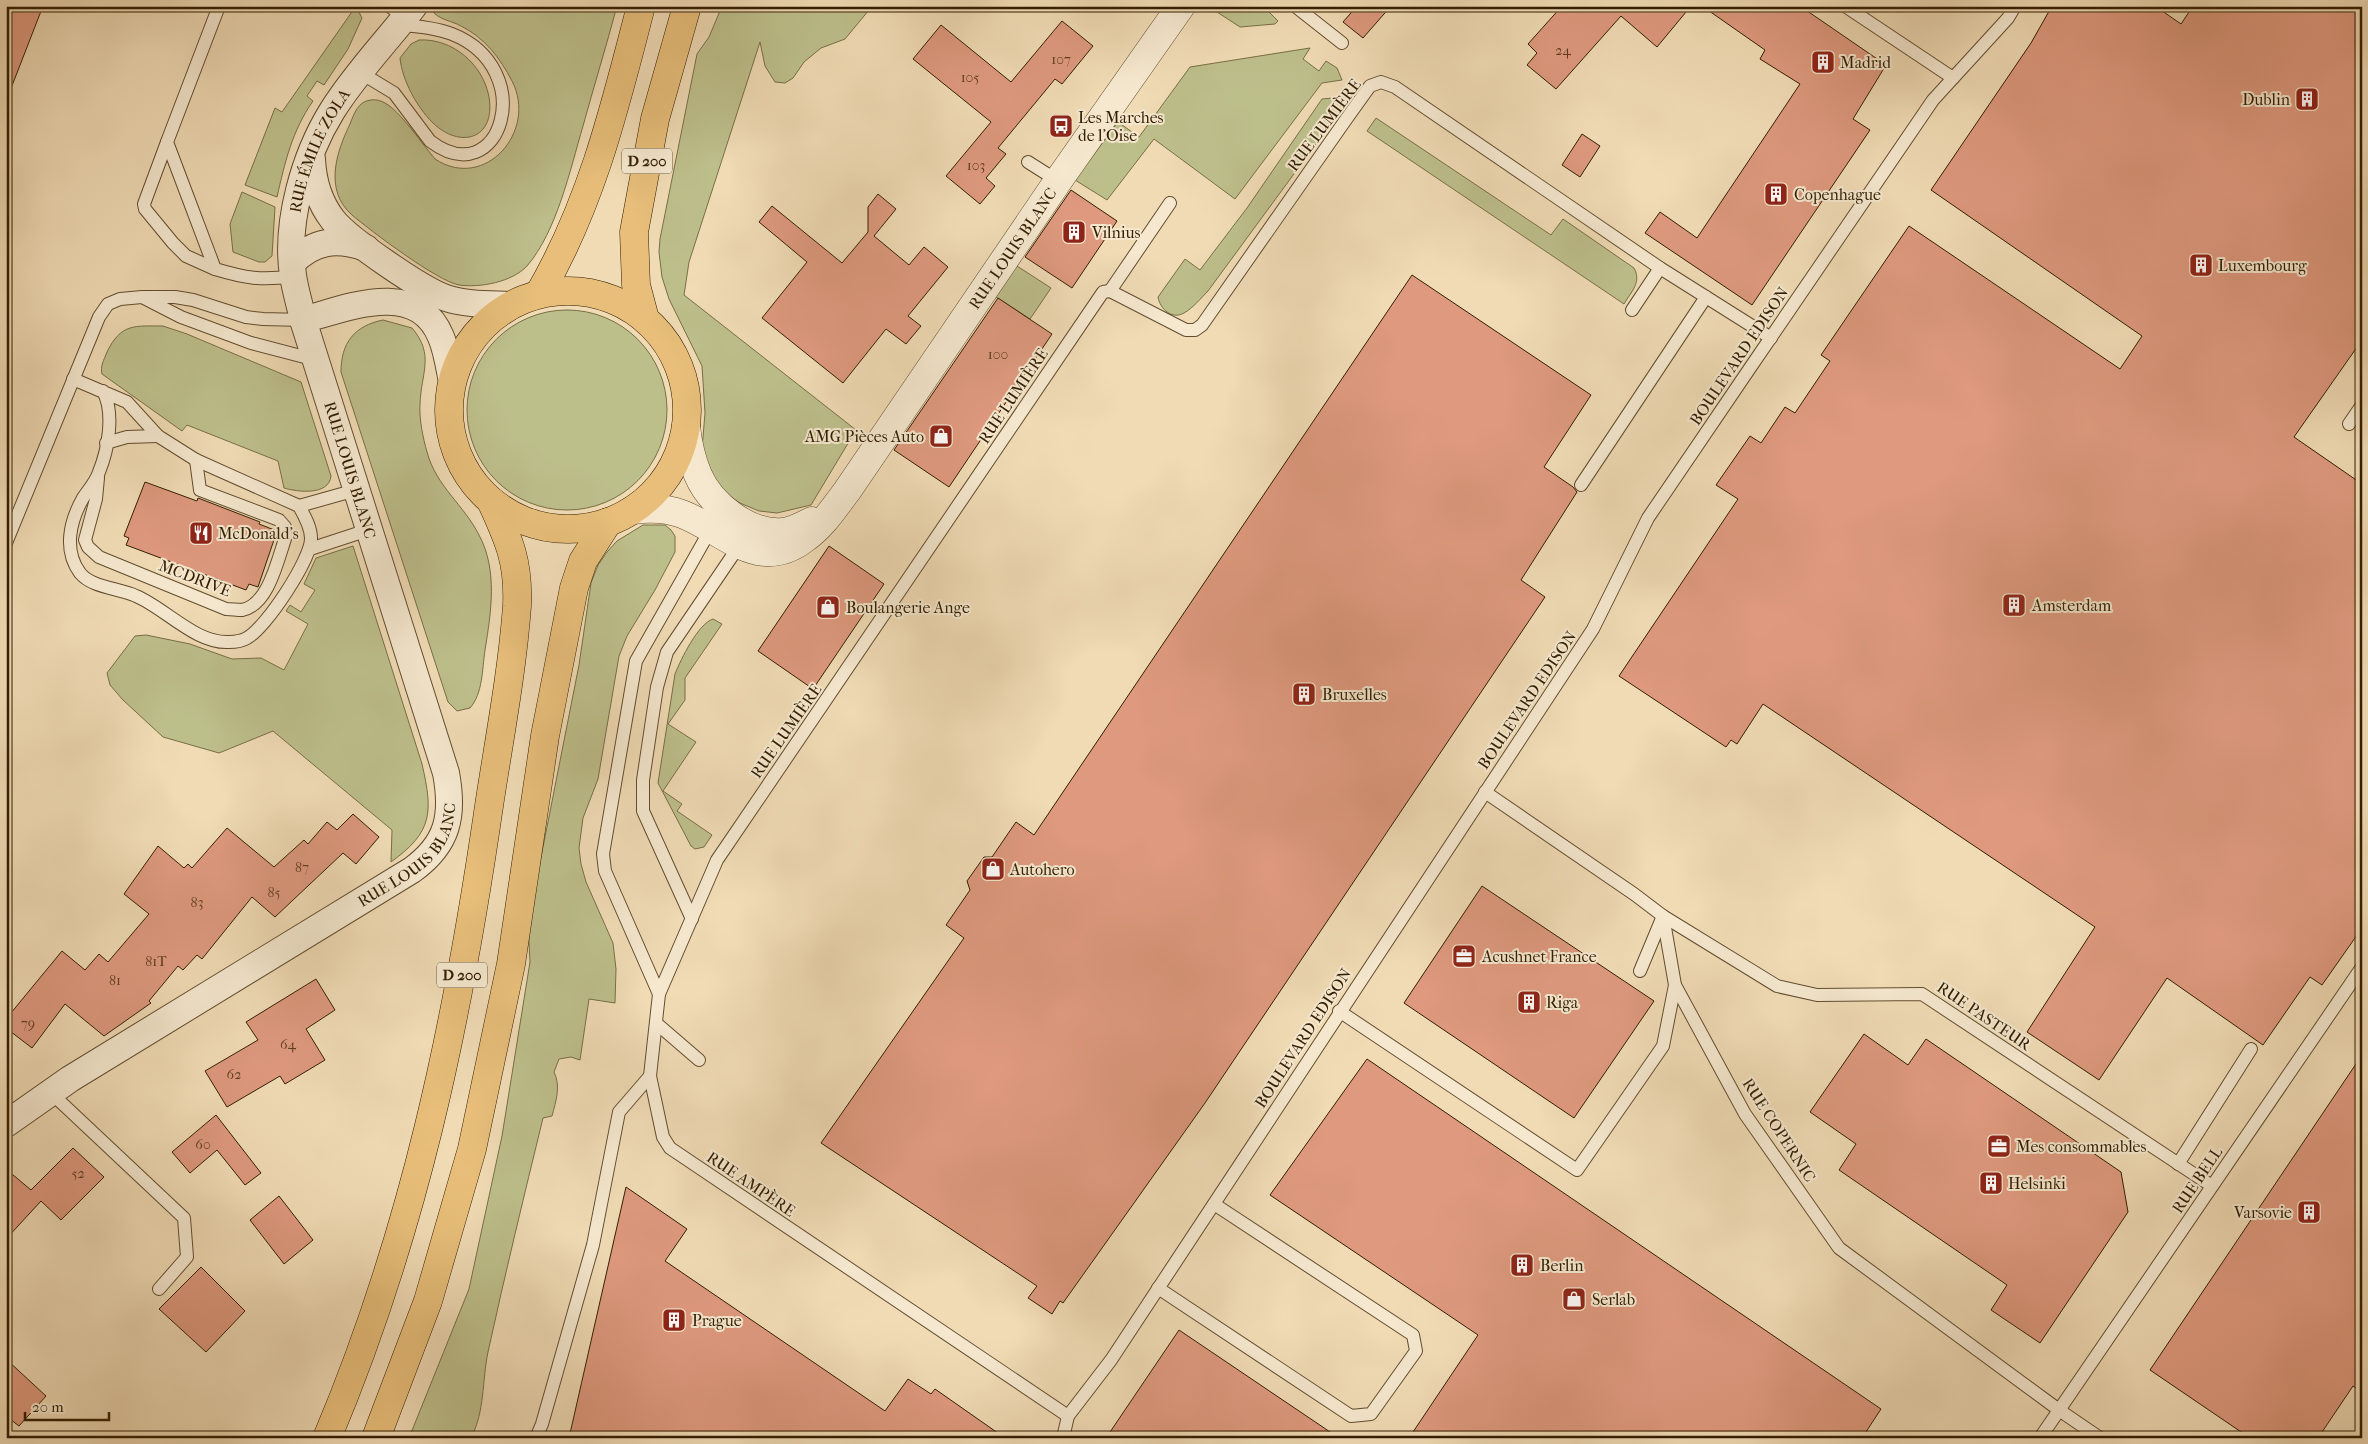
<svg xmlns="http://www.w3.org/2000/svg" width="2368" height="1444" font-family="'IM FELL French Canon',serif">
  <style>
    .green { fill: #bdbf8b; stroke: #786e46 }
    .building { fill: #de997e; stroke: #331e01 }
    .lines { fill: none; stroke-linecap: round; stroke-linejoin: round }
    .service-casing { stroke: #624d2e; stroke-width: 14 }
    .minor-casing { stroke: #624d2e; stroke-width: 28 }
    .tertiary-casing { stroke: #624d2e; stroke-width: 29 }
    .primary-casing { stroke: #331e01; stroke-width: 29 }
    .service { stroke: #f5e8cf; stroke-width: 12 }
    .minor { stroke: #f5e8cf; stroke-width: 26 }
    .tertiary { stroke: #f5e8cf; stroke-width: 28 }
    .primary { stroke: #e8be7a; stroke-width: 28 }
    .labels { text-anchor: middle; dominant-baseline: central; stroke-width: 4; stroke-linejoin: round; paint-order: stroke }
    .number-label { font-size: 14px; fill: #5e3d20 }
    .shield { fill: #f5e8cf; stroke: #6d5b3f; stroke-width: 1 }
    .shield-label { font-size: 15px; font-weight: bold; fill: #331e01 }
    .poi-label { font-size: 16px; fill: #331e01; stroke: #f5e8cf; text-anchor: start }
    .street-label { font-size: 16px; fill: #331e01; stroke: #f5e8cf }
  </style>
  <rect width="100%" height="100%" fill="#f0dbb5"/>
  <filter id="stains"><feTurbulence type="fractalNoise" baseFrequency=".004" numOctaves="4"/><feColorMatrix values="0 0 0 0 .2 0 0 0 0 .09 0 0 0 0 .02 0 0 0 .5 -.17"/></filter>
  <radialGradient id="worn" r=".72"><stop offset=".6" stop-color="#630" stop-opacity="0"/><stop offset="1" stop-color="#630" stop-opacity=".3"/></radialGradient>
  <g class="green">
    <path d="M 356,6 L 362,18 L 348,49 L 324,85 L 317,81 L 307,96 L 313,101 C 292,131 285,162 277,197 L 245,185 L 275,108 L 282,112 Z"/>
    <path d="M 434,6 L 617,6 C 606,47 594,86 583,126 C 570,170 557,231 527,266 C 512,282 480,288 459,285 C 437,281 371,231 352,215 C 324,190 336,153 350,124 C 354,114 358,101 371,100 C 383,98 394,109 402,118 C 414,131 424,146 435,159 C 485,192 538,131 512,81 C 500,58 485,38 461,26 C 452,21 441,20 434,13 Z"/>
    <path d="M 722,6 L 882,6 L 879,11 L 869,10 L 845,39 L 821,48 L 804,62 L 793,78 L 785,83 L 775,82 L 765,66 L 760,42 L 689,262 L 684,295 L 856,430 L 811,505 L 777,513 L 759,511 L 740,503 L 726,494 L 715,481 L 702,449 L 705,413 L 702,366 L 669,299 L 662,277 L 659,252 L 660,239 L 697,54 L 709,37 Z"/>
    <path d="M 1213,6 L 1263,6 L 1278,21 L 1275,24 L 1240,27 L 1214,10 Z"/>
    <path d="M 419,40 C 452,38 483,64 489,97 C 496,139 460,150 432,122 C 417,107 402,80 400,58 L 411,44 Z"/>
    <path d="M 1310,48 L 1303,59 L 1319,71 L 1326,61 L 1337,68 L 1342,80 L 1322,83 L 1235,199 L 1154,139 L 1107,200 L 1075,180 L 1118,122 L 1139,137 L 1190,67 Z"/>
    <path d="M 1344,97 L 1349,99 L 1208,291 C 1201,298 1193,308 1184,313 C 1172,320 1160,309 1158,297 L 1185,259 L 1200,270 L 1247,208 L 1322,99 Z"/>
    <path d="M 1376,118 L 1551,235 L 1563,219 L 1634,268 C 1642,282 1631,292 1624,304 L 1367,131 Z"/>
    <path d="M 242,192 L 275,207 L 272,256 L 265,262 L 259,262 L 233,252 L 230,224 Z"/>
    <path d="M 1017,266 L 1051,288 L 1030,319 L 996,297 Z"/>
    <circle cx="567" cy="410" r="100"/>
    <path d="M 383,320 L 412,328 C 435,355 421,373 420,404 C 419,419 423,438 427,452 C 436,486 464,505 479,535 C 498,570 491,613 485,650 C 482,670 483,693 470,708 L 457,711 L 448,702 L 341,372 C 341,343 354,326 383,320 Z"/>
    <path d="M 163,326 L 187,334 L 301,382 L 331,476 C 329,496 297,492 284,488 L 278,461 L 187,425 L 182,431 L 102,374 C 100,366 104,360 107,352 C 121,323 135,326 163,326 Z"/>
    <path d="M 643,525 L 665,525 L 671,530 L 675,536 L 675,552 L 655,590 L 627,636 L 619,656 L 598,779 L 583,818 L 579,848 L 581,864 L 586,882 L 613,943 L 616,969 L 615,1003 L 589,999 L 580,1060 L 571,1057 L 559,1059 L 554,1072 C 561,1086 556,1101 552,1116 L 543,1118 C 524,1196 505,1274 488,1352 C 482,1381 485,1411 471,1438 L 409,1438 L 469,1289 L 502,1136 L 530,962 L 528,923 L 579,665 L 591,583 L 598,565 L 607,552 L 617,541 Z"/>
    <path d="M 353,546 L 422,764 C 433,812 433,832 391,862 L 392,830 L 273,731 L 219,753 L 163,737 L 123,700 L 110,685 L 107,673 L 135,636 L 146,635 L 190,644 L 232,659 L 261,658 L 284,670 L 308,624 L 286,611 L 290,605 L 301,612 L 315,590 L 304,584 L 316,558 Z"/>
    <path d="M 713,619 L 722,624 L 685,678 L 685,700 L 668,724 L 696,742 L 663,791 L 682,804 L 677,811 L 712,835 L 704,847 L 695,849 L 691,846 L 658,783 L 675,674 C 681,659 698,624 713,619 Z"/>
  </g>
  <g class="building">
    <path d="M 6,6 L 43,6 L 8,96 L 6,96 Z"/>
    <path d="M 1357,6 L 1391,6 L 1363,38 L 1343,22 Z"/>
    <path d="M 1562,6 L 1691,6 L 1657,47 L 1621,16 L 1556,89 L 1527,65 L 1537,53 L 1528,44 Z"/>
    <path d="M 1702,6 L 1800,6 L 1886,65 L 1853,119 L 1870,130 L 1752,305 L 1645,233 L 1660,212 L 1697,238 L 1800,84 L 1760,59 L 1765,50 Z"/>
    <path d="M 2052,6 L 2155,6 L 2181,24 L 2193,6 L 2362,6 L 2362,340 L 2294,437 L 2362,484 L 2362,928 L 2322,985 L 2310,977 L 2263,1045 L 2167,978 L 2099,1080 L 2027,1032 L 2095,927 L 1763,704 L 1737,744 L 1731,740 L 1726,747 L 1619,676 L 1738,499 L 1716,485 L 1750,436 L 1761,443 L 1785,407 L 1795,413 L 1830,361 L 1821,355 L 1909,226 L 2120,369 L 2142,336 L 1931,190 L 2031,43 Z"/>
    <path d="M 1062,21 L 1093,46 L 1062,84 L 1055,79 L 998,148 L 1006,154 L 986,178 L 995,186 L 980,204 L 946,176 L 991,122 L 913,59 L 941,25 L 1011,82 Z"/>
    <path d="M 1582,134 L 1600,146 L 1580,177 L 1562,165 Z"/>
    <path d="M 1071,190 L 1117,221 L 1072,288 L 1025,257 Z"/>
    <path d="M 878,194 L 896,209 L 874,236 L 909,265 L 924,247 L 948,267 L 908,316 L 921,326 L 906,344 L 886,329 L 843,383 L 762,318 L 807,262 L 759,222 L 772,206 L 842,263 L 868,232 L 868,207 Z"/>
    <path d="M 1412,275 L 1591,395 L 1544,467 L 1573,487 L 1577,492 L 1521,580 L 1545,597 L 1205,1103 L 1063,1303 L 1060,1301 L 1052,1314 L 1028,1298 L 1037,1286 L 821,1143 L 964,938 L 946,925 L 970,890 L 967,881 L 984,857 L 992,857 L 1016,822 L 1034,835 Z"/>
    <path d="M 998,298 L 1052,334 L 949,487 L 894,450 Z"/>
    <path d="M 145,482 L 197,501 L 198,498 L 260,522 L 259,524 L 277,531 L 258,587 L 249,584 L 246,590 L 126,545 L 129,538 L 124,536 Z"/>
    <path d="M 829,546 L 884,584 L 813,689 L 758,651 Z"/>
    <path d="M 353,814 L 379,837 L 356,864 L 343,853 L 275,917 L 252,897 L 202,959 L 197,955 L 183,970 L 178,966 L 149,1001 L 151,1003 L 104,1036 L 65,1004 L 32,1048 L 6,1028 L 6,1019 L 62,951 L 85,970 L 99,954 L 108,962 L 149,914 L 124,894 L 158,846 L 184,868 L 188,864 L 192,868 L 227,828 L 274,867 L 304,840 L 308,844 L 327,822 L 337,830 Z"/>
    <path d="M 1482,886 L 1654,1001 L 1574,1118 L 1404,1003 Z"/>
    <path d="M 316,979 L 335,1010 L 306,1029 L 325,1060 L 285,1084 L 280,1076 L 227,1107 L 205,1071 L 258,1040 L 246,1022 Z"/>
    <path d="M 1864,1034 L 1908,1065 L 1926,1039 L 2121,1172 L 2128,1212 L 2040,1343 L 1991,1310 L 2007,1285 L 1839,1170 L 1856,1144 L 1810,1112 Z"/>
    <path d="M 2362,1055 L 2362,1392 L 2353,1386 L 2318,1438 L 2250,1438 L 2150,1370 Z"/>
    <path d="M 1367,1059 L 1881,1409 L 1862,1438 L 1409,1438 L 1478,1335 L 1270,1195 Z"/>
    <path d="M 216,1115 L 261,1173 L 245,1185 L 217,1150 L 190,1173 L 172,1152 Z"/>
    <path d="M 73,1148 L 104,1177 L 61,1220 L 41,1201 L 6,1239 L 6,1169 L 31,1190 Z"/>
    <path d="M 626,1187 L 687,1229 L 665,1261 L 885,1411 L 908,1379 L 931,1394 L 935,1389 L 1005,1438 L 569,1438 Z"/>
    <path d="M 279,1196 L 313,1240 L 284,1264 L 250,1220 Z"/>
    <path d="M 201,1267 L 245,1311 L 206,1352 L 159,1309 Z"/>
    <path d="M 1179,1330 L 1339,1438 L 1106,1438 Z"/>
    <path d="M 6,1359 L 46,1396 L 19,1426 L 6,1416 Z"/>
  </g>
  <g class="lines">
    <g class="service-casing">
      <g id="service">
        <path d="M 219,6 L 167,142 L 215,269 C 245,278 262,281 293,276"/>
        <path d="M 389,6 L 405,18"/>
        <path d="M 1295,6 L 1342,43"/>
        <path d="M 1845,6 L 1953,78"/>
        <path d="M 361,73 L 394,93 L 430,141 C 501,195 540,69 452,34 C 436,28 417,26 400,25"/>
        <path d="M 167,142 L 144,204 L 145,209 L 173,243 L 186,256 L 215,269"/>
        <path d="M 1028,162 L 1058,181"/>
        <path d="M 1110,291 L 1170,203"/>
        <path d="M 144,297 L 175,297 L 193,300 L 246,317 L 263,319 L 303,320"/>
        <path d="M 1632,310 L 1660,268"/>
        <path d="M 73,379 L 127,402 L 158,436 L 196,460 L 299,506 C 304,515 311,527 311,538 C 312,558 266,628 247,638 C 242,641 235,642 229,642 C 196,644 165,608 136,596 C 119,588 92,588 80,573 C 63,550 70,521 83,498 C 88,490 96,482 99,472 C 108,450 115,413 103,391"/>
        <path d="M 2349,424 L 2362,405"/>
        <path d="M 106,443 L 127,437 L 158,436"/>
        <path d="M 98,478 L 96,499 L 85,540 L 88,547 L 99,557 L 226,609 C 231,609 237,610 242,610 C 269,605 278,558 286,536 L 285,527 L 279,520 L 200,490 L 196,460"/>
        <path d="M 1581,485 L 1706,297"/>
        <path d="M 299,506 L 356,490"/>
        <path d="M 6,543 L 99,317 L 108,304 L 120,299 L 142,297 L 181,317 L 251,343 L 316,360"/>
        <path d="M 310,549 L 368,530"/>
        <path d="M 1485,792 L 1634,894 L 1663,916 L 1675,985 L 1745,1114 L 1839,1248 L 2059,1410 L 2100,1438"/>
        <path d="M 692,919 L 643,811 L 643,780 L 657,687 L 667,652 L 741,543"/>
        <path d="M 1640,971 L 1663,916 L 1777,986 L 1817,995 L 1922,994 L 2212,1186"/>
        <path d="M 659,994 L 605,871 L 603,854 L 636,661 L 712,527"/>
        <path d="M 1339,1011 L 1577,1170 L 1663,1046 L 1675,985"/>
        <path d="M 656,1023 L 699,1060"/>
        <path d="M 50,1092 L 184,1218 L 187,1257 L 159,1289"/>
        <path d="M 2178,1164 L 2251,1049"/>
        <path d="M 1158,1288 L 1351,1416 L 1371,1414 L 1416,1351 L 1413,1335 L 1214,1204"/>
        <path d="M 1068,1416 L 670,1148 L 663,1137 L 650,1076 L 659,994 L 717,860 L 1103,292 L 1110,291 L 1186,330 L 1195,330 L 1202,325 L 1347,118 L 1370,86 L 1381,82 L 1395,87 L 1660,268 L 1771,338"/>
        <path d="M 536,1438 L 542,1424 L 593,1245 L 619,1112 L 650,1076"/>
        <path d="M 1063,1438 L 1068,1416 L 1111,1360 L 1593,629 L 1648,518 L 1750,368 L 1933,100 L 2008,18 L 2015,6"/>
        <path d="M 2040,1438 L 2362,967"/>
      </g>
    </g>
    <g class="minor-casing">
      <g id="minor">
        <path d="M 312,159 C 313,181 319,202 333,220 C 348,239 422,290 446,298 C 467,305 490,304 511,305"/>
        <path d="M 292,263 C 314,240 337,238 366,248"/>
        <path d="M 303,320 C 347,308 417,278 441,337 C 447,351 449,367 452,382"/>
        <path id="s1" d="M 6,1124 L 70,1079 L 412,870 C 448,844 454,816 446,773 L 303,320 C 300,305 295,290 293,275 C 285,223 304,156 332,111 C 355,74 387,41 414,6"/>
      </g>
    </g>
    <g class="tertiary-casing">
      <g id="tertiary">
        <path d="M 686,427 C 688,444 691,459 698,475 C 711,505 749,535 783,532 C 793,531 803,525 812,521"/>
        <path id="s2" d="M 633,510 C 649,508 666,508 682,514 C 724,530 758,574 804,539 C 822,527 834,508 847,491 L 1058,181 L 1181,6"/>
      </g>
    </g>
    <g class="primary-casing">
      <g id="primary">
        <circle cx="568" cy="410" r="119"/>
        <path d="M 539,294 C 592,203 615,107 641,6"/>
        <path d="M 645,319 L 636,285 L 634,232 L 655,119 L 687,6"/>
        <path d="M 327,1438 C 414,1232 457,1026 489,806 C 499,740 512,673 517,606 C 519,562 509,540 491,501"/>
        <path d="M 376,1438 L 428,1301 L 472,1149 L 511,964 L 545,736 L 574,588 L 583,561 L 608,522"/>
      </g>
    </g>
    <use href="#service" class="service"/>
    <use href="#minor" class="minor"/>
    <use href="#tertiary" class="tertiary"/>
    <use href="#primary" class="primary"/>
  </g>
  <defs>
    <g id="building-square" transform="scale(1.25)"><rect x="-9" y="-9" width="18" height="18" rx="4" fill="#8f2418" stroke="#f5e8cf"/><path d="M-4-6H4V6H1V3H-1V6H-4ZM-2.5-4.3h1.7v1.8h-1.7ZM.8-4.3h1.7v1.8H.8ZM-2.5-1h1.7V.8h-1.7ZM.8-1h1.7V.8H.8Z" fill="#fff"/></g>
    <g id="bus-square" transform="scale(1.25)"><rect x="-9" y="-9" width="18" height="18" rx="4" fill="#8f2418" stroke="#f5e8cf"/><path d="M-5-6H5V4H4V6H2V4H-2V6H-4V4H-5ZM-3.5-4V0h7V-4ZM-3.5 1.2v1.5H-2V1.2ZM2 1.2v1.5H3.5V1.2Z" fill="#fff"/></g>
    <g id="shop-square" transform="scale(1.25)"><rect x="-9" y="-9" width="18" height="18" rx="4" fill="#8f2418" stroke="#f5e8cf"/><path d="M-5-2.5h2.3a2.7 3.5 0 0 1 5.4 0H5L5.5 6h-11ZM-1.5-2.5h3a1.5 2.3 0 0 0-3 0Z" fill="#fff"/></g>
    <g id="restaurant-square" transform="scale(1.25)"><rect x="-9" y="-9" width="18" height="18" rx="4" fill="#8f2418" stroke="#f5e8cf"/><path d="M-5-6h1v4h1v-4h1v4h1v-4h1v5L-1.5 .5V6h-2V.5L-5-1ZM5-6V6H3V1.5H1.5Q1.5-4 5-6Z" fill="#fff"/></g>
    <g id="office-square" transform="scale(1.25)"><rect x="-9" y="-9" width="18" height="18" rx="4" fill="#8f2418" stroke="#f5e8cf"/><path d="M-6-3h4V-5.5h4V-3h4V5H-6ZM-1-4.5V-3h2v-1.5ZM-6 0V1H6V0Z" fill="#fff"/></g>
  </defs>
  <g fill-rule="evenodd">
    <use href="#building-square" x="1823" y="62"/>
    <use href="#building-square" x="2307" y="99"/>
    <use href="#bus-square" x="1061" y="126"/>
    <use href="#building-square" x="1776" y="194"/>
    <use href="#building-square" x="1074" y="232"/>
    <use href="#building-square" x="2201" y="265"/>
    <use href="#shop-square" x="941" y="436"/>
    <use href="#restaurant-square" x="201" y="533"/>
    <use href="#building-square" x="2014" y="605"/>
    <use href="#shop-square" x="828" y="607"/>
    <use href="#building-square" x="1304" y="694"/>
    <use href="#shop-square" x="993" y="869"/>
    <use href="#office-square" x="1464" y="956"/>
    <use href="#building-square" x="1529" y="1002"/>
    <use href="#office-square" x="1999" y="1146"/>
    <use href="#building-square" x="1991" y="1183"/>
    <use href="#building-square" x="2309" y="1212"/>
    <use href="#building-square" x="1522" y="1265"/>
    <use href="#shop-square" x="1574" y="1299"/>
    <use href="#building-square" x="674" y="1320"/>
  </g>
  <g class="labels">
    <g class="number-label">
      <text x="1563" y="50">24</text>
      <text x="1061" y="59">107</text>
      <text x="970" y="77">105</text>
      <text x="976" y="165">103</text>
      <text x="998" y="354">100</text>
      <text x="302" y="867">87</text>
      <text x="274" y="892">85</text>
      <text x="197" y="902">83</text>
      <text x="156" y="961">81T</text>
      <text x="115" y="980">81</text>
      <text x="28" y="1023">79</text>
      <text x="288" y="1044">64</text>
      <text x="234" y="1074">62</text>
      <text x="203" y="1144">60</text>
      <text x="78" y="1173">52</text>
    </g>
    <g class="shield">
      <rect x="622" y="148.5" width="50" height="25" rx="4"/>
      <rect x="437" y="962.5" width="50" height="25" rx="4"/>
    </g>
    <g class="shield-label">
      <text x="647" y="161">D 200</text>
      <text x="462" y="975">D 200</text>
    </g>
    <g class="poi-label">
      <text x="1840" y="62">Madrid</text>
      <text x="2290" y="99" text-anchor="end">Dublin</text>
      <text x="1078" y="117">Les Marches<tspan x="1078" dy="18">de l'Oise</tspan></text>
      <text x="1794" y="194">Copenhague</text>
      <text x="1092" y="232">Vilnius</text>
      <text x="2218" y="265">Luxembourg</text>
      <text x="924" y="436" text-anchor="end">AMG Pièces Auto</text>
      <text x="218" y="533">McDonald's</text>
      <text x="2032" y="605">Amsterdam</text>
      <text x="846" y="607">Boulangerie Ange</text>
      <text x="1322" y="694">Bruxelles</text>
      <text x="1010" y="869">Autohero</text>
      <text x="1482" y="956">Acushnet France</text>
      <text x="1546" y="1002">Riga</text>
      <text x="2016" y="1146">Mes consommables</text>
      <text x="2008" y="1183">Helsinki</text>
      <text x="2292" y="1212" text-anchor="end">Varsovie</text>
      <text x="1540" y="1265">Berlin</text>
      <text x="1592" y="1299">Serlab</text>
      <text x="692" y="1320">Prague</text>
    </g>
    <g class="street-label">
      <text transform="translate(1324 125) rotate(-53)">RUE LUMIÈRE</text>
      <text stroke="none"><textPath href="#s1" startOffset="1240">RUE ÉMILE ZOLA</textPath></text>
      <text stroke="none"><textPath href="#s2" startOffset="542">RUE LOUIS BLANC</textPath></text>
      <text transform="translate(1739 356) rotate(-56)">BOULEVARD EDISON</text>
      <text transform="translate(1013 396) rotate(-56)">RUE LUMIÈRE</text>
      <text transform="translate(350 470) rotate(73)">RUE LOUIS BLANC</text>
      <text transform="translate(195 578) rotate(21)">MCDRIVE</text>
      <text transform="translate(1527 700) rotate(-56)">BOULEVARD EDISON</text>
      <text transform="translate(786 731) rotate(-55)">RUE LUMIÈRE</text>
      <text stroke="none"><textPath href="#s1" startOffset="488">RUE LOUIS BLANC</textPath></text>
      <text transform="translate(1984 1016) rotate(34)">RUE PASTEUR</text>
      <text transform="translate(1303 1038) rotate(-57)">BOULEVARD EDISON</text>
      <text transform="translate(1779 1130) rotate(57)">RUE COPERNIC</text>
      <text transform="translate(2197 1180) rotate(-56)">RUE BELL</text>
      <text transform="translate(751 1184) rotate(34)">RUE AMPÈRE</text>
    </g>
  </g>
  <rect width="2368" height="1444" fill="none" stroke="#f0dbb5" stroke-width="25"/>
  <rect x="8" y="8" width="2353" height="1429" fill="none" stroke="#331e01" stroke-width="2.5"/>
  <rect x="12" y="12" width="2343" height="1419" fill="none" stroke="#331e01"/>
  <path d="M25 1412v8h84v-8" fill="none" stroke="#331e01" stroke-width="2.5"/>
  <text x="32" y="1412" font-size="15" fill="#331e01" stroke="#f5e8cf" stroke-width="4" paint-order="stroke">20 m</text>
  <rect width="100%" height="100%" filter="url(#stains)"/>
  <rect width="100%" height="100%" fill="url(#worn)"/>
</svg>
